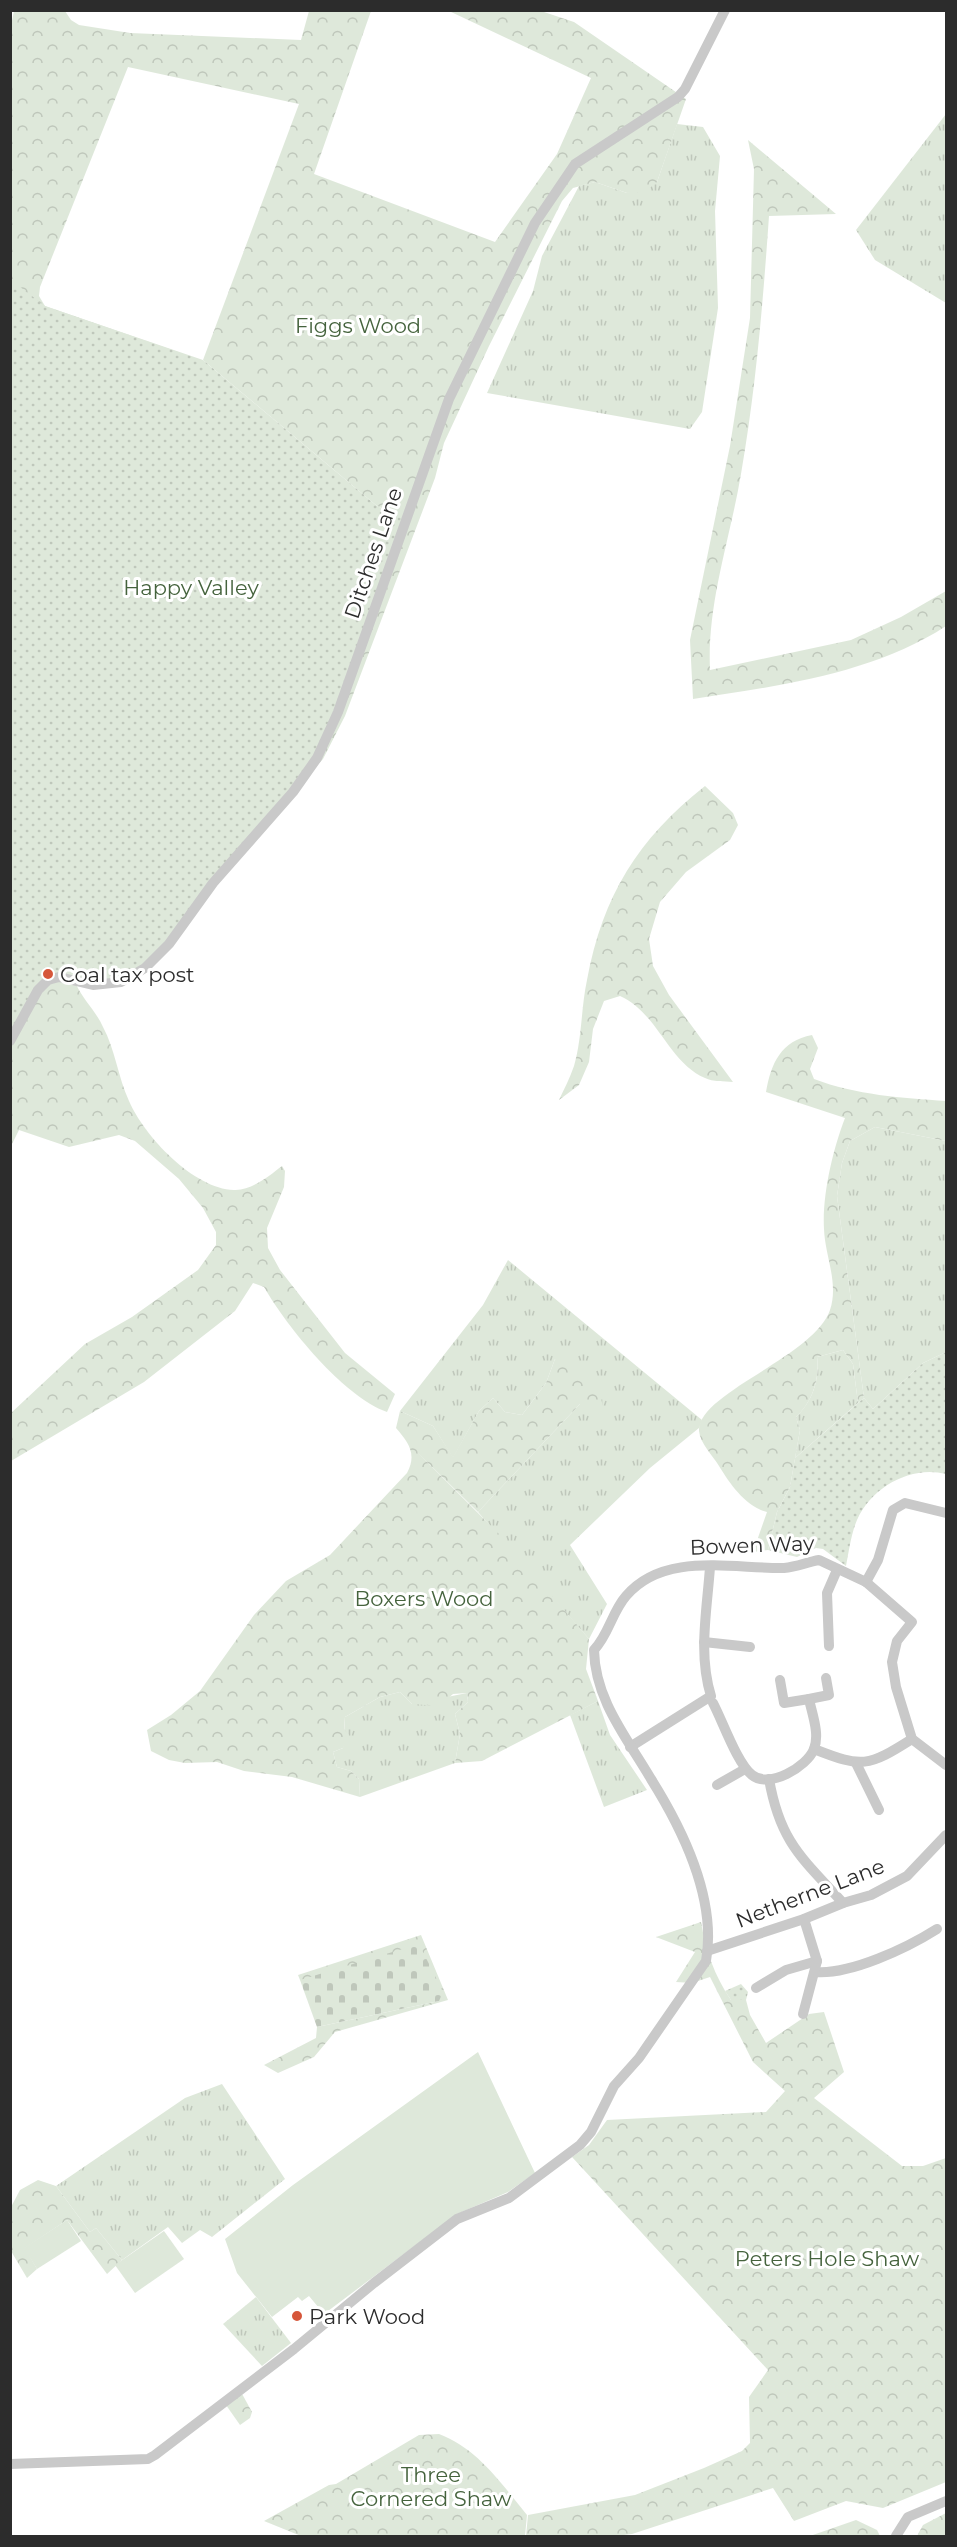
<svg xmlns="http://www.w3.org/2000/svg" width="957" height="2547" font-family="Montserrat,sans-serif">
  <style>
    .grass { fill: url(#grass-tufts) }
    .forest { fill: url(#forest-crowns); fill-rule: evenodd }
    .cemetery { fill: url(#cemetery-stones) }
    .park { fill: url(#park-dots) }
    .garden { fill: #dee8da }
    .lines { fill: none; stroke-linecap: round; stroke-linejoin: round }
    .street { stroke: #c9c9c9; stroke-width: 10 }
    .poi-dot { fill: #d6563a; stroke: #fff; stroke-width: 2 }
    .labels { text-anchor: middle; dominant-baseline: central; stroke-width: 6; stroke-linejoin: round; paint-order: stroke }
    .park-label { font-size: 21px; fill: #45633d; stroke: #fff }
    .street-label { font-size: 21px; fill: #2c2c2c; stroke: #fff }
    .poi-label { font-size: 21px; fill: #2c2c2c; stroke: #fff; text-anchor: start }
  </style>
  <defs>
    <pattern id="grass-tufts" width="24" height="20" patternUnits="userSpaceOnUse" patternTransform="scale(1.5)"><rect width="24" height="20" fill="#dee8da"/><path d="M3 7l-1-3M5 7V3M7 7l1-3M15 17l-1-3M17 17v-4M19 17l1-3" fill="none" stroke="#bfc7bb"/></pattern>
    <pattern id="forest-crowns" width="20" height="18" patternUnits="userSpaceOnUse" patternTransform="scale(1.5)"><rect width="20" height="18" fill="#dee8da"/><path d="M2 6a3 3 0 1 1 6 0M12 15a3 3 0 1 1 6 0" fill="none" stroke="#bfc7bb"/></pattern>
    <pattern id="cemetery-stones" width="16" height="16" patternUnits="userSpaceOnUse" patternTransform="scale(1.5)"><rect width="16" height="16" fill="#dee8da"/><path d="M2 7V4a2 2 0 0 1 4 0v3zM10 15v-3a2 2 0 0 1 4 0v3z" fill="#bfc7bb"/></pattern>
    <pattern id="park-dots" width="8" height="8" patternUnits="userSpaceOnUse" patternTransform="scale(1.5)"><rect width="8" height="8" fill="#dee8da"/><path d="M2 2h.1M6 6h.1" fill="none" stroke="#bfc7bb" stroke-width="1.8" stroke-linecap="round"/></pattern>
  </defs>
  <rect width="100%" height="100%" fill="#fff"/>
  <g class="grass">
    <path d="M 946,114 L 946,303 L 875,260 L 856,230 Z"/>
    <path d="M 677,124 L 703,127 L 720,156 L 715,211 L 718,308 L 702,412 L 690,429 L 487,393 L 533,291 L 542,256 L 579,186 L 595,182 L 627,193 L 657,182 Z"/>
    <path d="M 875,1127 L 946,1141 L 946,1352 L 923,1363 L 873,1409 L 864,1398 L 837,1196 L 842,1163 L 850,1141 Z"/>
    <path d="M 508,1260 L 702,1420 L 699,1428 L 650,1468 L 570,1545 L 607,1604 L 589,1639 L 478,1512 L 580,1404 L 555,1359 L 546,1383 L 522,1415 L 505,1412 L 493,1398 L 479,1411 L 453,1458 L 433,1426 L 400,1411 L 483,1305 Z"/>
    <path d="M 843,1350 L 853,1364 L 858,1403 L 795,1458 L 800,1430 L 796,1417 C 812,1402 820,1380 817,1357 Z"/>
    <path d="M 400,1692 L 412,1704 L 467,1693 L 468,1702 L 455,1714 L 460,1734 L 455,1763 L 360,1797 L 359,1779 L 351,1771 L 337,1767 L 333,1752 L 343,1748 L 345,1717 L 380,1697 Z"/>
    <path d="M 598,1701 L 610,1735 L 647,1790 L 604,1807 L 570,1715 Z"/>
    <path d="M 222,2084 L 285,2179 L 212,2237 L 200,2230 L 182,2243 L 168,2227 L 122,2260 L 96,2228 L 90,2232 L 56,2186 L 185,2098 Z"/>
    <path d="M 256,2297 L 291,2343 L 262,2366 L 223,2324 Z"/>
  </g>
  <g class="forest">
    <path d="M 14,11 L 65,11 L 71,20 L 79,25 L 130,33 L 301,40 L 309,11 L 371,11 L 314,174 L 495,242 L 557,154 L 591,78 L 449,11 L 541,11 L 574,22 L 686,99 L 657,182 L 645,192 L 627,193 L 595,182 L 573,188 L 562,201 L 489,346 L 444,443 L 435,478 L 345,716 L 323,759 L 293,792 L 76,984 C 83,1000 96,1011 103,1027 C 115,1049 118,1077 129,1101 C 144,1136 194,1189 234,1190 C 251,1191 269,1176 282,1166 L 285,1171 L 284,1187 L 267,1228 L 268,1248 L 280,1270 L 345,1353 L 395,1394 L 387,1412 C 343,1396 287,1327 264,1287 L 253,1283 L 235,1311 L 144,1382 L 11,1461 L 11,1413 L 85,1344 L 132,1317 L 198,1270 L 216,1245 L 216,1232 L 203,1208 L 179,1179 L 135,1141 L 119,1135 L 69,1147 L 19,1130 L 11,1146 L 10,30 ZM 128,67 L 299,104 L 203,360 L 377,506 L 398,515 L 31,604 L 178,352 L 45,306 L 39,296 L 40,287 Z"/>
    <path d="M 748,140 L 836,214 L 769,216 C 763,302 756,388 741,474 C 730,540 707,602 710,670 L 851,640 L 901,617 L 946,591 L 946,626 C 873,674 777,686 693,699 L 690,640 L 730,446 L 750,318 L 754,169 Z"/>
    <path d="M 705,786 L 733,813 L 738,825 L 730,840 L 686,872 L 660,902 L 649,939 L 653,966 L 669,995 L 733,1082 C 724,1081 713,1082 705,1078 C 668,1062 658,1013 620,996 L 604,1001 L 593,1029 L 589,1062 L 579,1085 L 559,1100 C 564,1089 570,1078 574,1066 C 582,1039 581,1008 587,980 C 603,895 638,839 705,786 Z"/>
    <path d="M 812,1035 L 818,1048 L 810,1069 L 814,1079 C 856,1095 902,1098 946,1101 L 946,1141 L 875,1127 L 850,1141 L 842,1163 L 837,1196 L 864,1398 L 858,1403 L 853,1364 L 843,1350 L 817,1357 C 820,1380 812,1402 796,1417 L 800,1430 L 790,1487 L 777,1512 L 768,1550 L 753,1552 L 767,1512 C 746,1507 730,1484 719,1466 C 713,1456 700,1443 699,1431 C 697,1393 814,1357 830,1310 C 839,1283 825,1256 824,1229 C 822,1195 833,1149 845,1118 L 766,1092 C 771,1063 781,1041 812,1035 Z"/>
    <path d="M 555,1359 L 597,1380 L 603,1407 L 591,1414 L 580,1404 L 478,1512 L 415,1450 L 503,1538 L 589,1639 L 586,1669 L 598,1701 L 482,1761 L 455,1763 L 460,1734 L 455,1714 L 468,1702 L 467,1693 L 453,1694 L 439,1706 L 412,1704 L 400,1692 L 380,1697 L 345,1717 L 344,1729 L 349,1735 L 343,1748 L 333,1752 L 337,1767 L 351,1771 L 359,1779 L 360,1797 L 292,1777 L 244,1771 L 217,1762 L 185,1763 L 169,1760 L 151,1751 L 147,1730 L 171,1715 L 200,1691 L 254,1615 L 286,1581 L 330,1555 L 407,1473 C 417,1454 409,1443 396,1428 L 400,1411 L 433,1426 L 453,1457 L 479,1411 L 493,1398 L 505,1412 L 522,1415 L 546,1383 Z"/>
    <path d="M 701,1922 C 706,1951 714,1975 731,2000 L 746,2000 L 750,2015 L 766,2043 L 809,2014 L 824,2012 L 844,2072 L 814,2098 L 902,2166 L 923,2166 L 946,2158 L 946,2482 L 883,2508 L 846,2501 L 794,2521 L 773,2488 L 632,2534 L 616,2536 L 526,2536 L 528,2515 L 635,2495 L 704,2468 L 742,2451 L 750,2443 L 749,2397 L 768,2370 L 572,2157 L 589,2145 L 607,2120 L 766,2112 L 785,2091 L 753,2062 L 710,1977 L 692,1983 L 676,1982 L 695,1952 L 656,1937 Z"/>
    <path d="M 421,1935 L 448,2000 L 335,2032 L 314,2057 L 278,2073 L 264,2065 L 316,2038 L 317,2027 L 439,2001 L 300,1980 L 298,1975 Z"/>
    <path d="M 38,2180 L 56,2186 L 90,2232 L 96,2228 L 122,2260 L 107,2274 L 67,2220 L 25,2248 L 37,2269 L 27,2278 L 11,2251 L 11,2207 L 20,2190 Z"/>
    <path d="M 241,2392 L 252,2412 L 250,2418 L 240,2425 L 226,2405 Z"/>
    <path d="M 439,2434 C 477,2448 502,2484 527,2515 L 525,2536 L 301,2536 L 264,2521 L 329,2485 L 336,2484 L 419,2435 Z"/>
    <path d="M 946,2513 L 946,2536 L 917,2536 L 923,2525 Z"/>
    <path d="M 856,2520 L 877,2530 L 880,2536 L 810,2536 Z"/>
  </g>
  <path class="cemetery" d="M 419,1944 L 443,1992 L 439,2001 L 317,2027 L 300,1980 Z"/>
  <g class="park">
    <path d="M 11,280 L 45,306 L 203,360 L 377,506 L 405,518 L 317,758 L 169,944 L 121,982 L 48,980 L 11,1041 Z"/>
    <path d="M 946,1352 L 946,1474 C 912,1465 872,1486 857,1520 C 851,1534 849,1551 846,1566 L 823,1549 L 816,1548 L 797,1557 L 768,1550 L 777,1512 L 790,1487 L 795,1458 L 864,1398 L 873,1409 L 923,1363 Z"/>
    <path d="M 741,1984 L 748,1992 L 746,2000 L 731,2000 L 725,1991 Z"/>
  </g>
  <g class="garden">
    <path d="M 478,2052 L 535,2173 L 508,2192 L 457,2214 L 324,2314 L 309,2296 L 302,2301 L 298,2297 L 272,2317 L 237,2273 L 225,2239 L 293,2185 Z"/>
    <path d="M 67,2220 L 81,2241 L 37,2269 L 24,2248 Z"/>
    <path d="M 164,2231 L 184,2259 L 135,2293 L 115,2265 Z"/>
  </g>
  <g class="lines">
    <g class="street">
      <path d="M 10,1041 L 38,990 L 48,980 L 59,977 L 93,985 L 121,982 L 145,968 L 169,944 L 213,883 L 293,792 L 317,758 L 338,712 L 449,399 L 535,223 L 575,164 L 678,97 L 685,89 L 725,10"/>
      <path d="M 866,1582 L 878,1560 L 893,1510 L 905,1503 L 946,1513"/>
      <path d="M 704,1642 L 750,1647"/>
      <path d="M 829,1646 L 827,1593 L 837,1570"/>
      <path d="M 809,1699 L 829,1695 L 826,1678"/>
      <path d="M 713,1703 C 723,1722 737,1763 752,1775 C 769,1789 807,1767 814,1749 C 820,1734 812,1714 809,1699 L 784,1703 L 780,1680"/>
      <path d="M 630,1747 L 711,1696 C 698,1654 707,1611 710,1567"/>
      <path d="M 814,1749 C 862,1768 868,1767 912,1739"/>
      <path d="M 856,1763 L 879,1810"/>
      <path d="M 769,1779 C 780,1842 802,1858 843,1903"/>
      <path d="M 717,1785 L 745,1769"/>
      <path d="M 707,1951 L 804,1919 L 843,1903 L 871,1895 L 907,1876 L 946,1835"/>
      <path d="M 815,1972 C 850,1975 907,1948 937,1929"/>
      <path d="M 756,1988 L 786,1970 L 817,1961"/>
      <path d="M 803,2014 L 817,1961 L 804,1919"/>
      <path d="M 10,2464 L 148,2459 L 155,2455 L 294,2349 L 374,2283 L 457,2219 L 509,2198 L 580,2145 L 591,2132 L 614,2086 L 639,2058 L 706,1961 C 717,1899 683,1830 651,1779 C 627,1738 595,1700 594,1650 C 609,1634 612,1612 626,1596 C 664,1551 733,1569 784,1568 C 797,1567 807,1562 819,1560 L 866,1582 L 912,1622 L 897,1641 L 892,1662 L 896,1687 L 912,1739 L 946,1765"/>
      <path d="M 896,2536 L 908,2517 L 946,2501"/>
    </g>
  </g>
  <g class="poi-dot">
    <circle cx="48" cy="974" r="6"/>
    <circle cx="297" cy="2316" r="6"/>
  </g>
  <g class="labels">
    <g class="park-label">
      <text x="358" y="325">Figgs Wood</text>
      <text x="191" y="587">Happy Valley</text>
      <text x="424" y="1598">Boxers Wood</text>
      <text x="827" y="2258">Peters Hole Shaw</text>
      <text x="431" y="2474">Three<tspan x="431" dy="24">Cornered Shaw</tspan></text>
    </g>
    <g class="street-label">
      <text transform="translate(373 553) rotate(-71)">Ditches Lane</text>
      <text transform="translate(752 1545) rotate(-2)">Bowen Way</text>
      <text transform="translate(810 1893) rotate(-21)">Netherne Lane</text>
    </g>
    <g class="poi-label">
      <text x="60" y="974">Coal tax post</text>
      <text x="309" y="2316">Park Wood</text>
    </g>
  </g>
  <rect width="957" height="2547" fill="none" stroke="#2c2c2c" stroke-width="24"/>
</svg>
